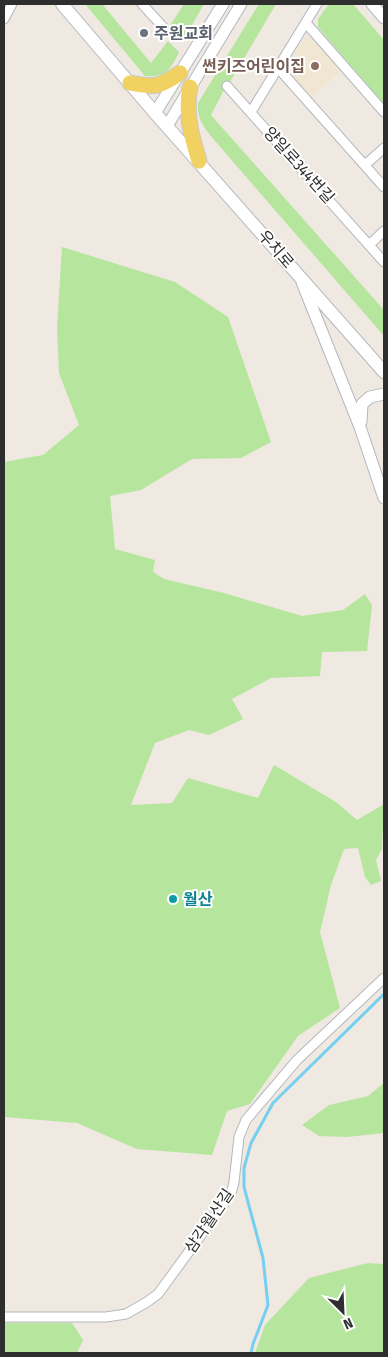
<svg xmlns="http://www.w3.org/2000/svg" width="388" height="1357" font-family="'Fira Sans Condensed','Noto Sans KR',sans-serif">
  <style>
    .education { fill: #f0e6d1 }
    .green { fill: #b6e59e }
    .lines { fill: none; stroke-linecap: round; stroke-linejoin: round }
    .stream { stroke: #75cff0; stroke-width: 3 }
    .minor-casing { stroke: #b4b7c1; stroke-width: 11 }
    .tertiary-casing { stroke: #b4b7c1; stroke-width: 13 }
    .secondary-casing { stroke: #b4b7c1; stroke-width: 14 }
    .primary-casing { stroke: #c9c9c9; stroke-width: 17 }
    .minor { stroke: #fff; stroke-width: 9 }
    .tertiary { stroke: #fff; stroke-width: 11 }
    .secondary { stroke: #fff; stroke-width: 12 }
    .primary { stroke: #f2d163; stroke-width: 15 }
    .worship-dot { fill: #6b7280; stroke: #fff; stroke-width: 2 }
    .education-dot { fill: #8d6e63; stroke: #fff; stroke-width: 2 }
    .culture-dot { fill: #0f9aa8; stroke: #fff; stroke-width: 2 }
    .labels { text-anchor: middle; dominant-baseline: central; stroke-width: 4; stroke-linejoin: round; paint-order: stroke }
    .worship-label { font-size: 16px; font-weight: bold; fill: #5b616d; stroke: #fff; text-anchor: start }
    .education-label { font-size: 16px; font-weight: bold; fill: #785e54; stroke: #fff; text-anchor: end }
    .street-label { font-size: 16px; fill: #2e2e2e; stroke: #fff }
    .culture-label { font-size: 16px; font-weight: bold; fill: #0d838f; stroke: #fff; text-anchor: start }
  </style>
  <rect width="100%" height="100%" fill="#efe9e1"/>
  <path class="education" d="M 309,35 L 341,70 L 312,97 L 292,75 L 291,62 L 297,48 Z"/>
  <g class="green">
    <path d="M 85,4 L 102,4 L 151,63 L 168,41 L 179,52 C 171,69 166,78 145,76 Z"/>
    <path d="M 184,4 L 204,4 L 182,42 L 169,27 Z"/>
    <path d="M 259,4 L 276,4 L 230,82 L 224,90 L 211,115 L 384,310 L 384,336 L 222,149 C 210,134 196,123 198,103 Z"/>
    <path d="M 329,4 L 353,4 L 384,40 L 384,105 L 318,27 L 318,19 Z"/>
    <path d="M 62,247 L 175,282 L 228,317 L 271,442 L 241,458 L 192,459 L 141,490 L 110,496 L 115,549 L 155,560 L 153,572 L 164,579 L 224,593 L 302,616 L 343,610 L 365,594 L 372,605 L 367,651 L 322,652 L 320,676 L 271,678 L 232,699 L 243,719 L 209,735 L 189,730 L 155,743 L 131,805 L 172,803 L 188,778 L 258,798 L 274,765 L 336,802 L 357,820 L 384,804 L 382,849 L 376,860 L 381,881 L 371,885 L 365,877 L 358,848 L 344,849 L 331,885 L 320,932 L 340,1008 L 298,1036 L 250,1104 L 227,1111 L 212,1155 L 137,1149 L 77,1123 L 4,1117 L 4,462 L 43,455 L 79,425 L 59,373 L 57,327 Z"/>
    <path d="M 384,1083 L 384,1133 L 347,1137 L 319,1136 L 302,1125 L 329,1105 L 368,1096 Z"/>
    <path d="M 368,1263 L 384,1264 L 384,1353 L 255,1353 L 265,1325 L 309,1278 Z"/>
    <path d="M 4,1323 L 72,1323 L 83,1340 L 77,1353 L 4,1353 Z"/>
  </g>
  <g class="lines">
    <path class="stream" d="M 251,1353 L 253,1344 L 268,1305 L 263,1258 L 244,1187 L 244,1168 L 251,1143 L 273,1103 L 384,994"/>
    <g class="minor-casing">
      <g id="minor">
        <path d="M 142,4 L 164,28"/>
        <path d="M 4,19 L 12,4"/>
        <path d="M 306,23 L 384,112"/>
        <path d="M 279,69 L 384,187"/>
        <path d="M 227,86 L 384,262"/>
        <path d="M 251,112 L 317,4"/>
        <path d="M 365,165 L 384,148"/>
        <path d="M 369,245 L 384,231"/>
        <path d="M 4,1317 L 106,1317 L 126,1314 L 147,1302 L 158,1294 L 231,1194 L 234,1182 L 239,1137 L 246,1120 L 297,1060 L 384,978"/>
      </g>
    </g>
    <g class="tertiary-casing">
      <g id="tertiary">
        <path d="M 372,4 L 384,18"/>
        <path d="M 155,113 L 223,4"/>
        <path d="M 167,126 L 241,4"/>
        <path d="M 302,282 L 360,427 L 384,498"/>
        <path d="M 361,422 L 362,404 L 370,397 L 384,394"/>
      </g>
    </g>
    <g class="secondary-casing">
      <path id="secondary" d="M 62,4 L 155,113 L 384,372"/>
    </g>
    <g class="primary-casing">
      <g id="primary">
        <path d="M 130,83 C 154,88 160,87 180,73"/>
        <path d="M 190,87 C 185,113 191,135 199,161"/>
      </g>
    </g>
    <use href="#minor" class="minor"/>
    <use href="#tertiary" class="tertiary"/>
    <use href="#secondary" class="secondary"/>
    <use href="#primary" class="primary"/>
  </g>
  <circle class="worship-dot" cx="144" cy="33" r="5"/>
  <circle class="education-dot" cx="315" cy="66" r="5"/>
  <circle class="culture-dot" cx="173" cy="899" r="5"/>
  <g class="labels">
    <g class="worship-label">
      <text x="154" y="33">주원교회</text>
    </g>
    <g class="education-label">
      <text x="305" y="66">썬키즈어린이집</text>
    </g>
    <g class="street-label">
      <text transform="translate(299 165) rotate(48)">양일로344번길</text>
      <text transform="translate(276 249) rotate(49)">우치로</text>
      <text transform="translate(209 1221) rotate(-56)">삼각월산길</text>
    </g>
    <g class="culture-label">
      <text x="183" y="899">월산</text>
    </g>
  </g>
  <rect width="388" height="1357" fill="none" stroke="#2e2e2e" stroke-width="10"/>
  <g transform="translate(343 1312) rotate(156)" stroke="#ffffff" stroke-width="4" paint-order="stroke">
  <path d="M0-4L9 19L0 12L-9 19Z" fill="#2e2e2e"/>
  <text y="-8" font-size="14" font-weight="bold" text-anchor="middle" fill="#2e2e2e">N</text>
  </g>
</svg>
